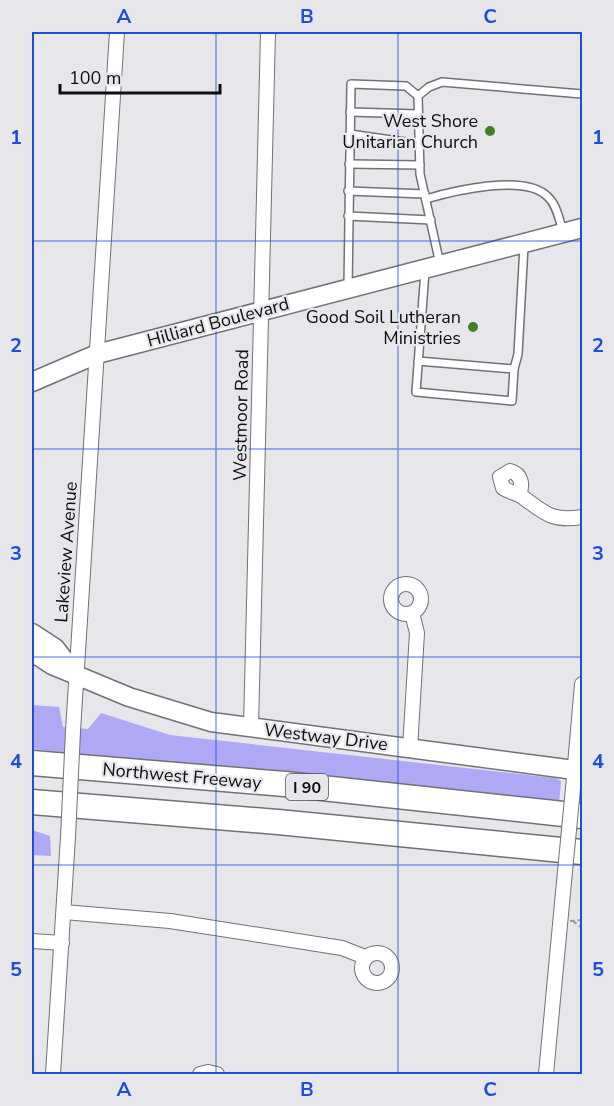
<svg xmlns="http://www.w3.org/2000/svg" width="614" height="1106" viewBox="0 0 614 1106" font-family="'Nunito Sans',sans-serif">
  <rect width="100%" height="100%" fill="#e6e6eb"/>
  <g fill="#afa8f5">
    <path d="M32 705 59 707 63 727 88 729 101 713 170 735 555 778 561 781 559 805 32 749Z"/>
    <path d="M32 830 50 836 51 856 32 855Z"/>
  </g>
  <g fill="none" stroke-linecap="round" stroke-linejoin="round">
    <g stroke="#717176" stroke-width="10">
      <g id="service">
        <path d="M350 112 418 114"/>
        <path d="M350 134 419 144"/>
        <path d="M349 164 420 165"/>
        <path d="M348 191 425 194"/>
        <path d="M426 199C453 191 526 173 548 197 557 205 559 220 563 231"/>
        <path d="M348 216 431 220"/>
        <path d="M440 264 420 174 418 96 429 87 442 82 582 94"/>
        <path d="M348 288 351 84 406 86 418 96"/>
        <path d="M418 361 514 369 512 401 416 392 425 271"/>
        <path d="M514 369 518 354 524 246"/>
      </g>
    </g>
    <g stroke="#717176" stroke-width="16">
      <g id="minor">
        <path d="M519 495C523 485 522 474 510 471L500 477 503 488C509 492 516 493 521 496 545 513 551 522 582 517"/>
        <circle cx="406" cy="599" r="15"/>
        <path d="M251 727 268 32"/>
        <path d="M73 731 117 32"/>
        <path d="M410 748 417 633 412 613"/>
        <path d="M573 788 582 684"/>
        <path d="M64 912 170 921 342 948 365 957"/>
        <path d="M32 941 62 943"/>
        <circle cx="377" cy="968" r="15"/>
        <path d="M53 1074 68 837"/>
        <path d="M200 1074 208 1072 217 1074"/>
        <path d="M546 1074 564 882"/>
      </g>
    </g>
    <g stroke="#717176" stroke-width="21">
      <g id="secondary">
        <path d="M32 382 97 354 582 228"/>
        <path d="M32 633 55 648 75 674"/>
        <path d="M32 652 52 665 129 697 211 722 582 771"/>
      </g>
    </g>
    <g stroke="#717176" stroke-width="27">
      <g id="motorway">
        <path d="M32 763 285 784 582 816"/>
        <path d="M32 802 278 822 582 852"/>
      </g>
    </g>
    <g stroke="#959599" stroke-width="2" stroke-dasharray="4.5 3" stroke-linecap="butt">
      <path d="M570 921 582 920"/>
      <path d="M573 921 582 928"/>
    </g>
    <use href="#service" stroke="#fff" stroke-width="7"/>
    <use href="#minor" stroke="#fff" stroke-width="14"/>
    <use href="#secondary" stroke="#fff" stroke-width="18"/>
    <use href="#motorway" stroke="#fff" stroke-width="24"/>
    <g stroke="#717176" stroke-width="16" stroke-linecap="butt">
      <g id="minor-bridge">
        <path d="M68 837 73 731"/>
        <path d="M564 882 573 788"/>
      </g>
    </g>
    <use href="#minor-bridge" stroke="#fff" stroke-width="14"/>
  </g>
  <path fill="none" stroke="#1d4ed8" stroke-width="1.5" stroke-opacity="0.55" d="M216 32V1074M398 32V1074M32 241H582M32 449H582M32 657H582M32 865H582"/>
  <g fill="#408122" stroke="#e6e6eb" stroke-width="2">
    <circle cx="490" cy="131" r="6"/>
    <circle cx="473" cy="327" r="6"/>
  </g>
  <g text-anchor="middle" stroke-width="4.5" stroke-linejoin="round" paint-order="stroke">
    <rect fill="#e6e6eb" stroke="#505052" stroke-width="1.5" x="286" y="774" width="42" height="26" rx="4.5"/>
    <g font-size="16" font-weight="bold" fill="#0f0f11">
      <text x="307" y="793">I 90</text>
    </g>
    <g font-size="18" fill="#0f0f11" stroke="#e6e6eb" text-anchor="end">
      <text x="478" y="127">West Shore<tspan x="478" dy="21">Unitarian Church</tspan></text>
      <text x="461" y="323">Good Soil Lutheran<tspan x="461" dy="21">Ministries</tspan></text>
    </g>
    <g font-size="18" fill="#0f0f11" stroke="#e6e6eb">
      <text transform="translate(218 322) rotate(-15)" y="6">Hilliard Boulevard</text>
      <text transform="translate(241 415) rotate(-89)" y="6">Westmoor Road</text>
      <text transform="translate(66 552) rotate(-86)" y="6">Lakeview Avenue</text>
      <text transform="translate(326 737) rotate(7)" y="6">Westway Drive</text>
      <text transform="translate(182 776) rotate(5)" y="6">Northwest Freeway</text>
    </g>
  </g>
  <rect width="614" height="1106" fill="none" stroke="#e6e6eb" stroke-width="66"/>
  <path d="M60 84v9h160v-9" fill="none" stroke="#0f0f11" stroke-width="3"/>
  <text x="69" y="84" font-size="18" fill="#0f0f11" stroke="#e6e6eb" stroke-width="4.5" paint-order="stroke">100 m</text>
  <rect x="33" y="33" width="548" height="1040" fill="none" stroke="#1d4ed8" stroke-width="2"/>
  <g font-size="20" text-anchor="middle" font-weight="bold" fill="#1d4ed8">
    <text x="124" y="23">A</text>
    <text x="307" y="23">B</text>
    <text x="490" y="23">C</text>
    <text x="16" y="144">1</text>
    <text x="598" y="144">1</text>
    <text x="16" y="352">2</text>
    <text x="598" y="352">2</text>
    <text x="16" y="560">3</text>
    <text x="598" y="560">3</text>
    <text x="16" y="768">4</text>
    <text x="598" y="768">4</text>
    <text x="16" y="976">5</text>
    <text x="598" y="976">5</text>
    <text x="124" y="1096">A</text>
    <text x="307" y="1096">B</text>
    <text x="490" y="1096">C</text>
  </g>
</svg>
